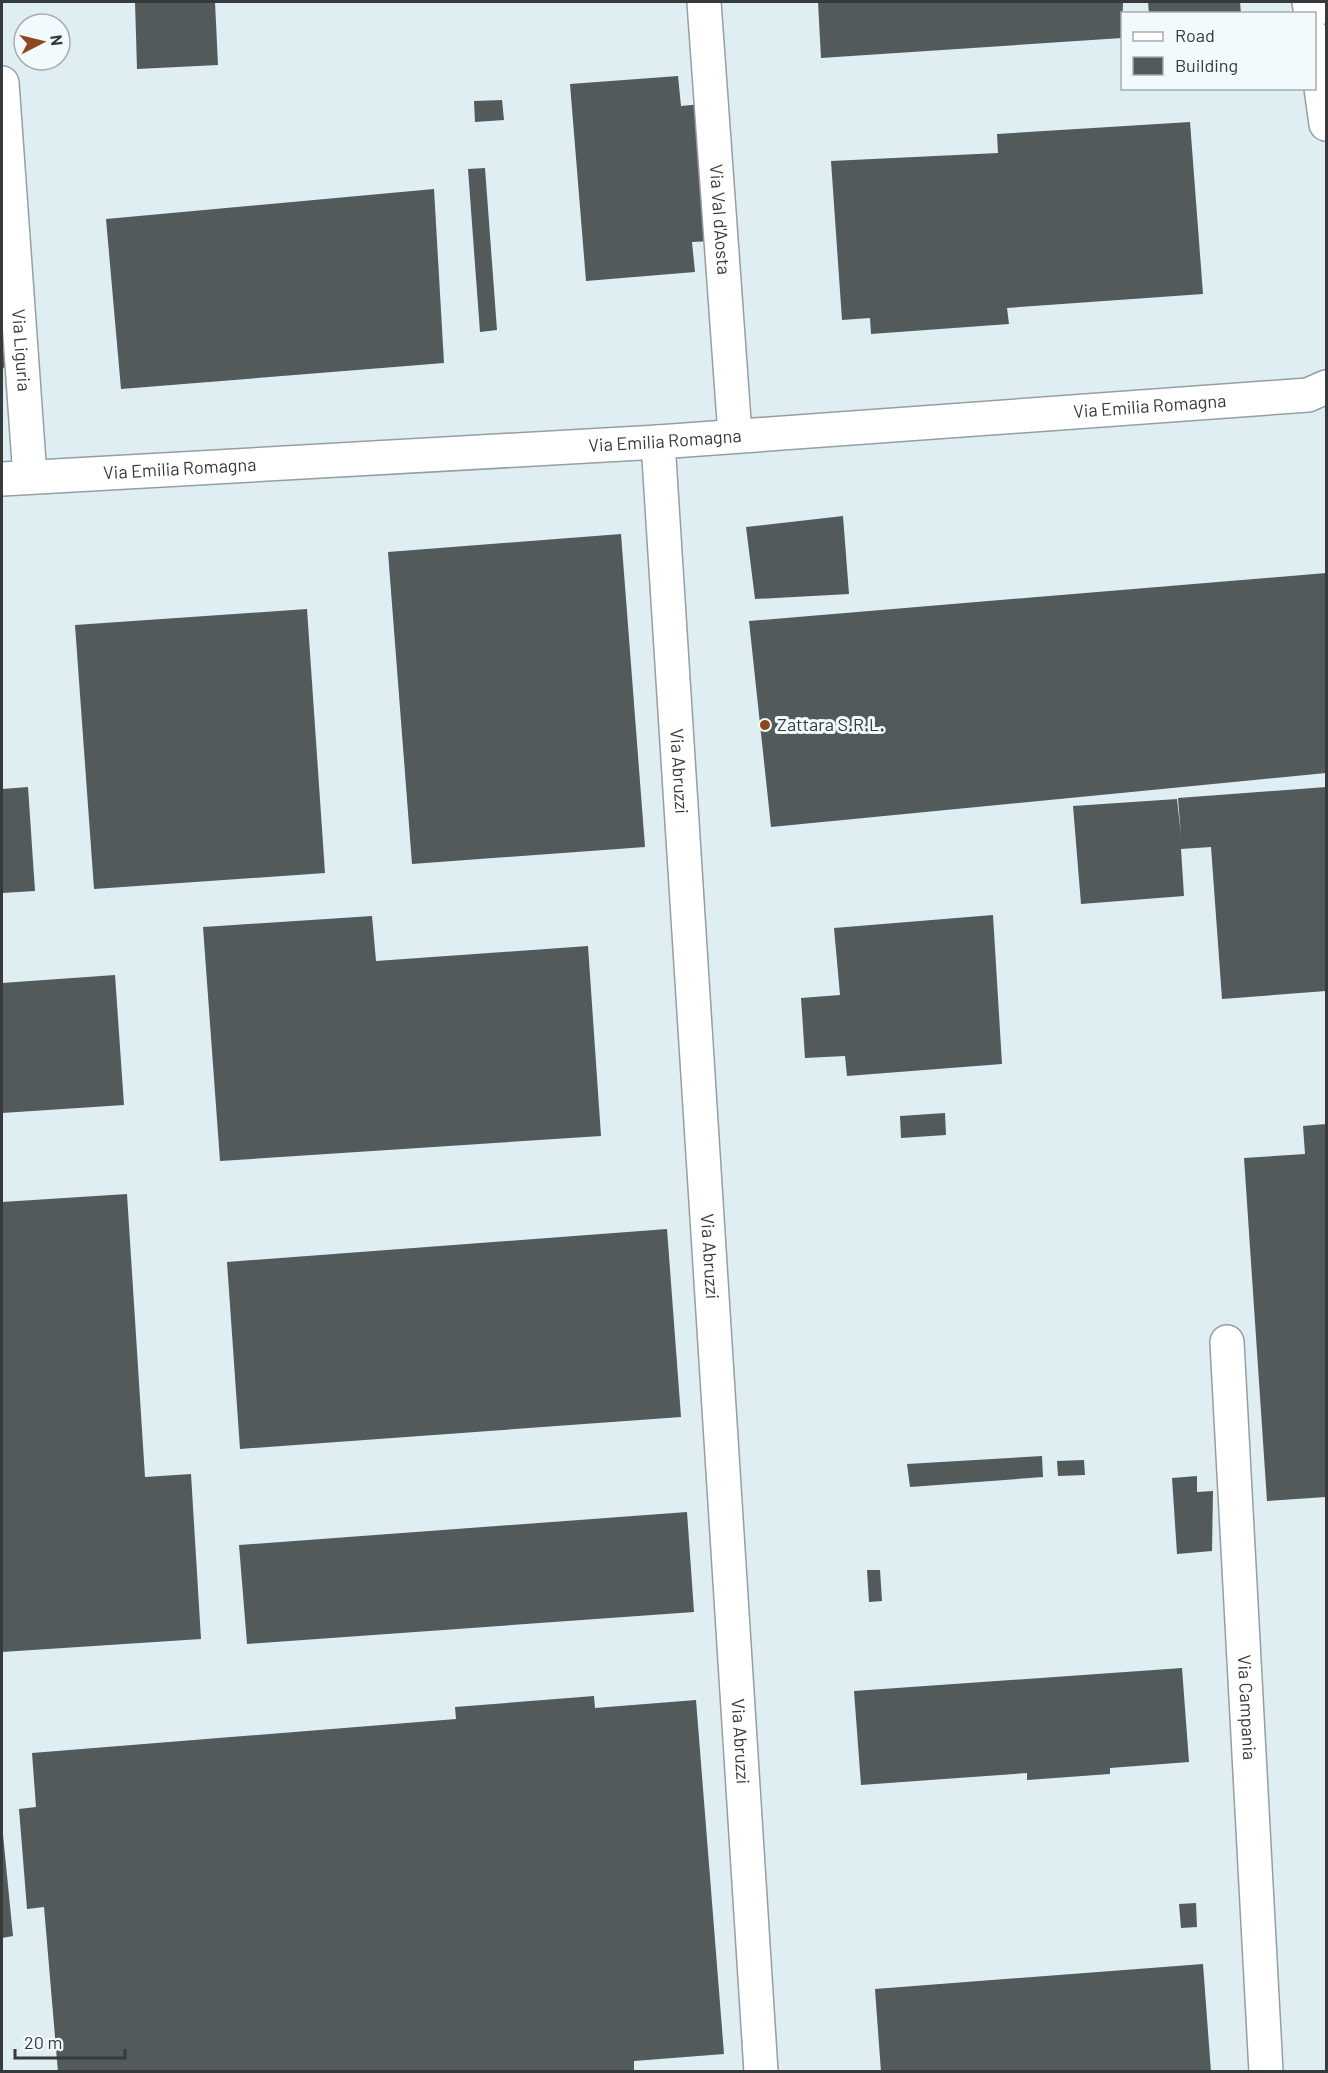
<svg xmlns="http://www.w3.org/2000/svg" width="1328" height="2073" viewBox="0 0 1328 2073" font-family="Barlow,sans-serif">
  <rect width="100%" height="100%" fill="#f2fafd"/>
  <path fill="#deeef3" fill-rule="evenodd" d="M2 2H1326V2071H2ZM1122 14H1314V88H1122ZM24 24H60V60H24Z"/>
  <g fill="#535a5c">
    <path d="M135 2H215L218 65 137 69Z"/>
    <path d="M818 2H1123L1122 38 821 58Z"/>
    <path d="M1148 2H1240L1241 14H1149Z"/>
    <path d="M678 76 681 106 702 104 712 241 692 242 695 272 586 281 570 84Z"/>
    <path d="M502 100 504 120 475 122 474 101Z"/>
    <path d="M1190 122 1203 294 1007 308 1009 324 871 334 870 318 842 320 831 161 998 153 997 134Z"/>
    <path d="M485 168 497 330 480 332 468 169Z"/>
    <path d="M434 189 444 363 121 389 106 219Z"/>
    <path d="M2 328H8L13 366 2 368Z"/>
    <path d="M843 516 849 594 755 599 746 527Z"/>
    <path d="M621 534 645 847 412 864 388 552Z"/>
    <path d="M1326 573V773L771 827 749 621Z"/>
    <path d="M307 609 325 873 94 889 75 625Z"/>
    <path d="M28 787 35 891 2 893V789Z"/>
    <path d="M1326 787V991L1222 999 1211 847 1181 849 1184 896 1081 904 1073 806 1177 799 1181 836 1178 798Z"/>
    <path d="M993 915 1002 1064 847 1076 845 1056 805 1058 801 998 840 995 834 928Z"/>
    <path d="M372 916 376 961 588 946 601 1136 220 1161 203 927Z"/>
    <path d="M115 975 124 1105 2 1113V983Z"/>
    <path d="M945 1113 946 1135 901 1138 900 1116Z"/>
    <path d="M1326 1124V1497L1267 1501 1244 1158 1305 1154 1303 1126Z"/>
    <path d="M127 1194 145 1477 191 1474 201 1639 2 1652V1202Z"/>
    <path d="M667 1229 681 1417 240 1449 227 1262Z"/>
    <path d="M1042 1456 1043 1477 910 1487 907 1464Z"/>
    <path d="M1084 1460 1085 1475 1058 1476 1057 1461Z"/>
    <path d="M1197 1476V1492L1213 1491 1212 1551 1177 1554 1172 1478Z"/>
    <path d="M687 1512 694 1612 247 1644 239 1545Z"/>
    <path d="M867 1570H880L882 1601 869 1602Z"/>
    <path d="M1182 1668 1189 1762 1110 1768V1774L1027 1780V1773L861 1785 854 1691Z"/>
    <path d="M594 1696 595 1708 696 1700 724 2054 634 2061V2072H58L44 1907 27 1909 19 1809 36 1807 32 1753 456 1719 455 1707Z"/>
    <path d="M2 1835H3L13 1936 2 1938Z"/>
    <path d="M1196 1903 1197 1927 1181 1928 1179 1904Z"/>
    <path d="M1203 1964 1211 2072H881L875 1989Z"/>
  </g>
  <g fill="none" stroke-linecap="round" stroke-linejoin="round">
    <g stroke="#979ea1" stroke-width="36">
      <g id="minor">
        <path id="s1" d="M704 2 735 435"/>
        <path d="M1309 2 1311 14"/>
        <path d="M1314 38 1326 124"/>
        <path id="s2" d="M2 83 30 477"/>
        <path id="s3" d="M658 442 761 2072"/>
        <path id="s4" d="M2 479 658 442 1308 395 1326 387"/>
        <path id="s5" d="M1227 1342 1266 2072"/>
      </g>
    </g>
    <use href="#minor" stroke="#fff" stroke-width="33"/>
  </g>
  <circle fill="#8e481f" stroke="#f2fafd" stroke-width="2" cx="765" cy="725" r="6"/>
  <g text-anchor="middle" stroke-width="6" stroke-linejoin="round" paint-order="stroke">
    <g font-size="18" fill="#373a3b" stroke="#f2fafd">
      <text dy="6" stroke="none"><textPath href="#s1" startOffset="218">Via Val d'Aosta</textPath></text>
      <text dy="6" stroke="none"><textPath href="#s2" startOffset="268">Via Liguria</textPath></text>
      <text dy="6" stroke="none"><textPath href="#s4" startOffset="1150">Via Emilia Romagna</textPath></text>
      <text dy="6" stroke="none"><textPath href="#s4" startOffset="664">Via Emilia Romagna</textPath></text>
      <text dy="6" stroke="none"><textPath href="#s4" startOffset="178">Via Emilia Romagna</textPath></text>
      <text dy="6" stroke="none"><textPath href="#s3" startOffset="330">Via Abruzzi</textPath></text>
      <text dy="6" stroke="none"><textPath href="#s3" startOffset="816">Via Abruzzi</textPath></text>
      <text dy="6" stroke="none"><textPath href="#s5" startOffset="366">Via Campania</textPath></text>
      <text dy="6" stroke="none"><textPath href="#s3" startOffset="1302">Via Abruzzi</textPath></text>
    </g>
    <g font-size="18" fill="#373a3b" stroke="#f2fafd" text-anchor="start">
      <text x="777" y="731">Zattara S.R.L.</text>
    </g>
  </g>
  <rect width="1328" height="2073" fill="none" stroke="#373a3b" stroke-width="6"/>
  <rect x="1121" y="12" width="195" height="78" fill="#f2fafd" stroke="#a7adaf" stroke-width="1.5"/>
  <rect x="1133" y="32" width="30" height="9" fill="#ffffff" stroke="#a7adaf" stroke-width="1.5"/>
  <text x="1175" y="42" font-size="18" fill="#373a3b">Road</text>
  <rect x="1133" y="57" width="30" height="18" fill="#535a5c" stroke="#a7adaf" stroke-width="1.5"/>
  <text x="1175" y="72" font-size="18" fill="#373a3b">Building</text>
  <g transform="translate(42 42) rotate(83)"><circle r="28" fill="#f2fafd" stroke="#a7adaf" stroke-width="1.5"/>
  <path d="M0-4.5L10 22L0 15L-10 22Z" fill="#8e481f"/>
  <text y="-9" font-size="16" font-weight="bold" text-anchor="middle" fill="#373a3b">N</text>
  </g>
  <path d="M15 2049v9h110v-9" fill="none" stroke="#373a3b" stroke-width="3"/>
  <text x="24" y="2049" font-size="18" fill="#373a3b" stroke="#f2fafd" stroke-width="4.5" paint-order="stroke">20 m</text>
</svg>
